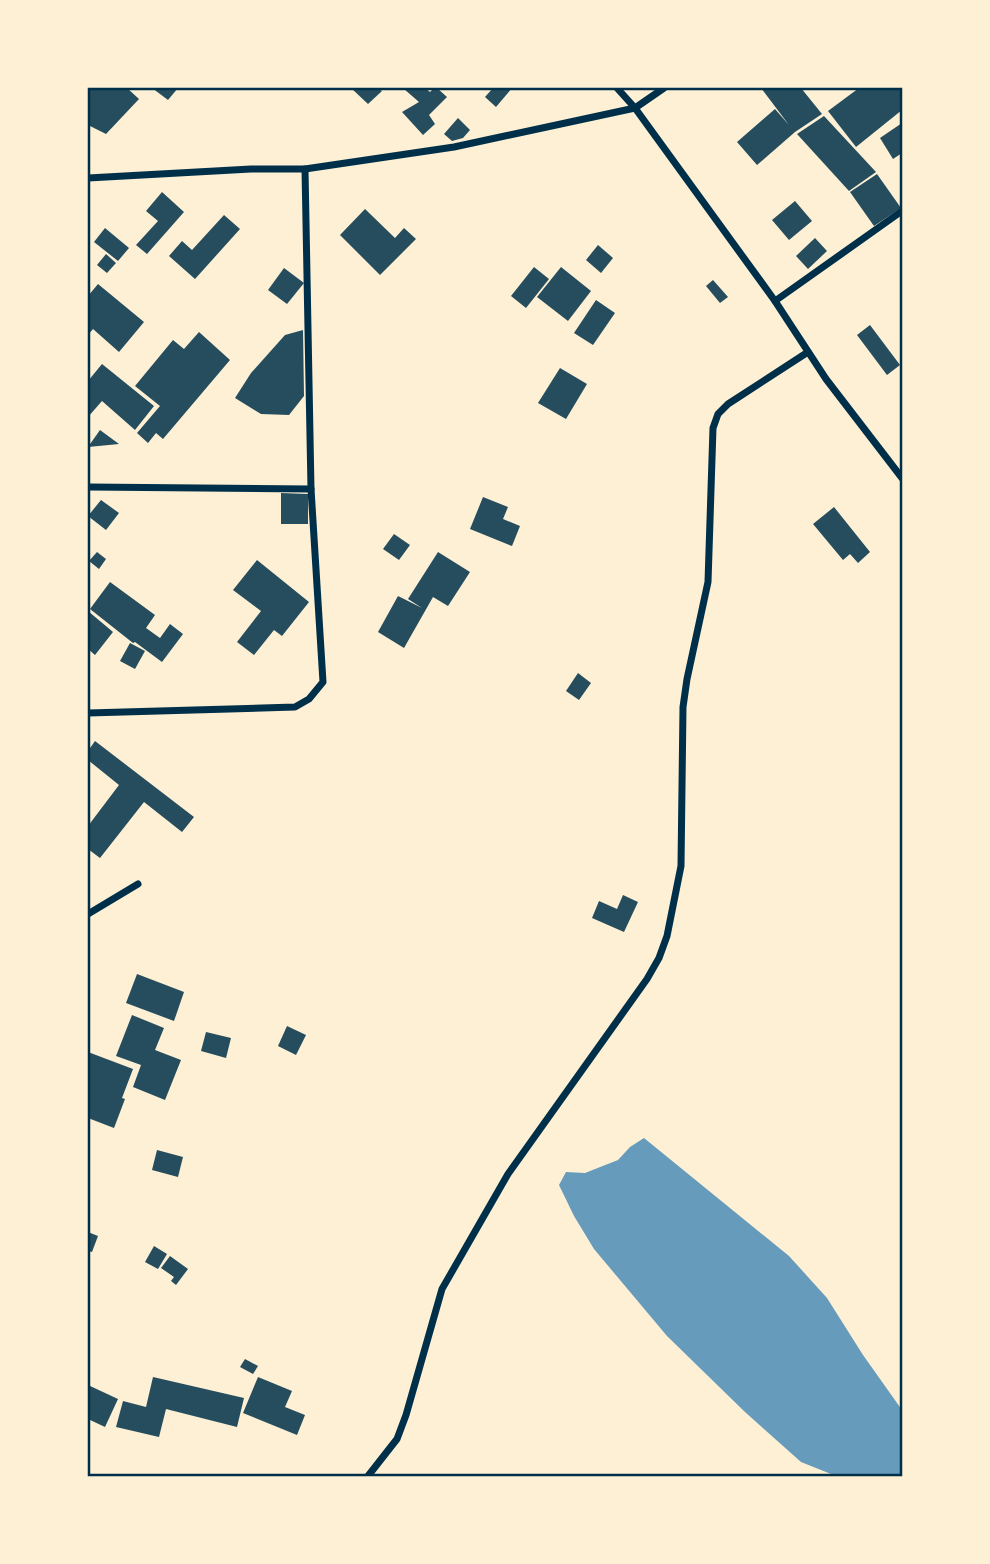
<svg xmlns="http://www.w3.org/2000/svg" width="990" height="1564" viewBox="0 0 990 1564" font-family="Jost,sans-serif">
  <rect width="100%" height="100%" fill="#fdf0d5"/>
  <path fill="#669bbc" d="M644 1138 789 1256 827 1298 863 1355 902 1410V1476H836L801 1462 745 1412 667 1336 594 1249 574 1216 559 1185 566 1172 585 1173 618 1160 630 1147Z"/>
  <g fill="#264d5e">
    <path d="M88 88H127L139 99 106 134 88 125Z"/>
    <path d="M152 88H178L168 100Z"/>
    <path d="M351 88H378L382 91 368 104Z"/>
    <path d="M405 88H425L430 92 434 88H437L447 97 429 115 435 124 423 135 402 112 419 102 404 89Z"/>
    <path d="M493 88H512L496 107 485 97Z"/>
    <path d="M761 88H801L822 114 795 132 757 165 737 142 775 109 789 125Z"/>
    <path d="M859 88H902V110L856 147 828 111Z"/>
    <path d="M824 116 876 172 849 191 797 134Z"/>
    <path d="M458 118 470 130 463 138 452 141 444 134Z"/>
    <path d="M902 123V153L893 159 880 138Z"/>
    <path d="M877 174 901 208 874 226 850 192Z"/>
    <path d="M162 192 184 212 147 254 136 245 158 221 146 211Z"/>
    <path d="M795 201 812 221 789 240 772 220Z"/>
    <path d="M365 209 395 238 404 228 416 239 380 275 340 235Z"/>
    <path d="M224 215 240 229 195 279 169 256 182 241 192 250Z"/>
    <path d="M105 228 129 248 118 261 94 242Z"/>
    <path d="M815 238 827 251 808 269 796 256Z"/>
    <path d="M598 245 613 258 601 273 586 260Z"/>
    <path d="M106 254 116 263 107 273 97 265Z"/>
    <path d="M534 267 549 279 526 308 511 296Z"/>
    <path d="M561 267 591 291 568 321 537 297Z"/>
    <path d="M284 268 304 283 287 304 268 290Z"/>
    <path d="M713 280 728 297 720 303 706 286Z"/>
    <path d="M98 284 144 322 119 352 93 329 88 335V296Z"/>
    <path d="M596 300 615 313 593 345 574 333Z"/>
    <path d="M870 325 900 365 887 375 857 335Z"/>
    <path d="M303 330 304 396 289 415 261 414 235 398 251 373 285 335Z"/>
    <path d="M199 332 230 360 163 439 156 433 148 443 137 433 160 406 135 386 173 340 184 349Z"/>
    <path d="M102 364 154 406 135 430 102 401 88 417V381Z"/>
    <path d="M560 368 587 384 566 419 538 403Z"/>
    <path d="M100 430 119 444 88 447Z"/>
    <path d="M281 493 308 494V524H281Z"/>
    <path d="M483 497 508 507 503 519 520 526 512 546 470 529Z"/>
    <path d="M101 500 119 513 106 530 88 516Z"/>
    <path d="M834 507 870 552 858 563 850 554 843 560 813 524Z"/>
    <path d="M394 534 410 545 399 560 383 549Z"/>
    <path d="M97 552 106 559 99 569 89 561Z"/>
    <path d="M438 552 470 572 448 606 433 597 404 648 378 632 398 596 422 608 408 599Z"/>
    <path d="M257 560 309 602 282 636 274 630 254 655 237 642 261 611 233 590Z"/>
    <path d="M110 582 155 615 146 628 160 638 170 624 183 634 162 662 135 642 133 643 90 609Z"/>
    <path d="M88 611 113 632 95 655 88 649Z"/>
    <path d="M130 643 145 651 135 669 120 661Z"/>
    <path d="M578 673 591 683 579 700 566 691Z"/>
    <path d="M95 741 194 817 182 832 144 802 100 858 88 849V826L119 785 88 760V751Z"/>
    <path d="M623 895 638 902 624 932 592 918 599 901 617 909Z"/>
    <path d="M137 974 184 992 174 1021 126 1003Z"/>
    <path d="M132 1015 164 1028 155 1050 181 1060 165 1100 133 1087 141 1065 116 1056Z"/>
    <path d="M287 1026 306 1035 296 1055 278 1046Z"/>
    <path d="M206 1032 231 1038 226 1058 201 1051Z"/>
    <path d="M88 1052 133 1069 122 1098 125 1099 114 1128 88 1118Z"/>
    <path d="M157 1150 183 1157 178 1177 152 1170Z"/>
    <path d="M88 1232 98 1236 92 1252 88 1251Z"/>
    <path d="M154 1246 167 1254 158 1269 145 1262Z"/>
    <path d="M170 1256 188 1269 176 1285 171 1281 174 1277 161 1268Z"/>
    <path d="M245 1359 258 1366 253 1374 240 1367Z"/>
    <path d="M153 1377 244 1398 237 1427 166 1409 159 1437 116 1427 123 1401 146 1407Z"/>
    <path d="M258 1377 292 1391 285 1407 305 1415 297 1435 243 1413Z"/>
    <path d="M88 1385 118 1399 105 1427 88 1419Z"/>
  </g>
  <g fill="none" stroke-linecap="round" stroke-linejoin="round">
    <g stroke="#003049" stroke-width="7">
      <path d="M617 88 635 108 775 301 826 379 902 478"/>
      <path d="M88 178 251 169H305L454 147 635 108 664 88"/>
      <path d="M775 301 902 211"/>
      <path d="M88 487 311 489"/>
      <path d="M88 713 295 707 309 699 323 682 311 489 305 169"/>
      <path d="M88 914 138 884"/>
      <path d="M368 1476 397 1439 406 1415 442 1289 508 1174 647 979 659 958 667 936 681 866 683 707 687 679 708 582 713 428 718 414 728 404 808 352"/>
    </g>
  </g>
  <rect width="990" height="1564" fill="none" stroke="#fdf0d5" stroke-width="178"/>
  <rect x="89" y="89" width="812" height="1386" fill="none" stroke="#003049" stroke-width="2.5"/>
</svg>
